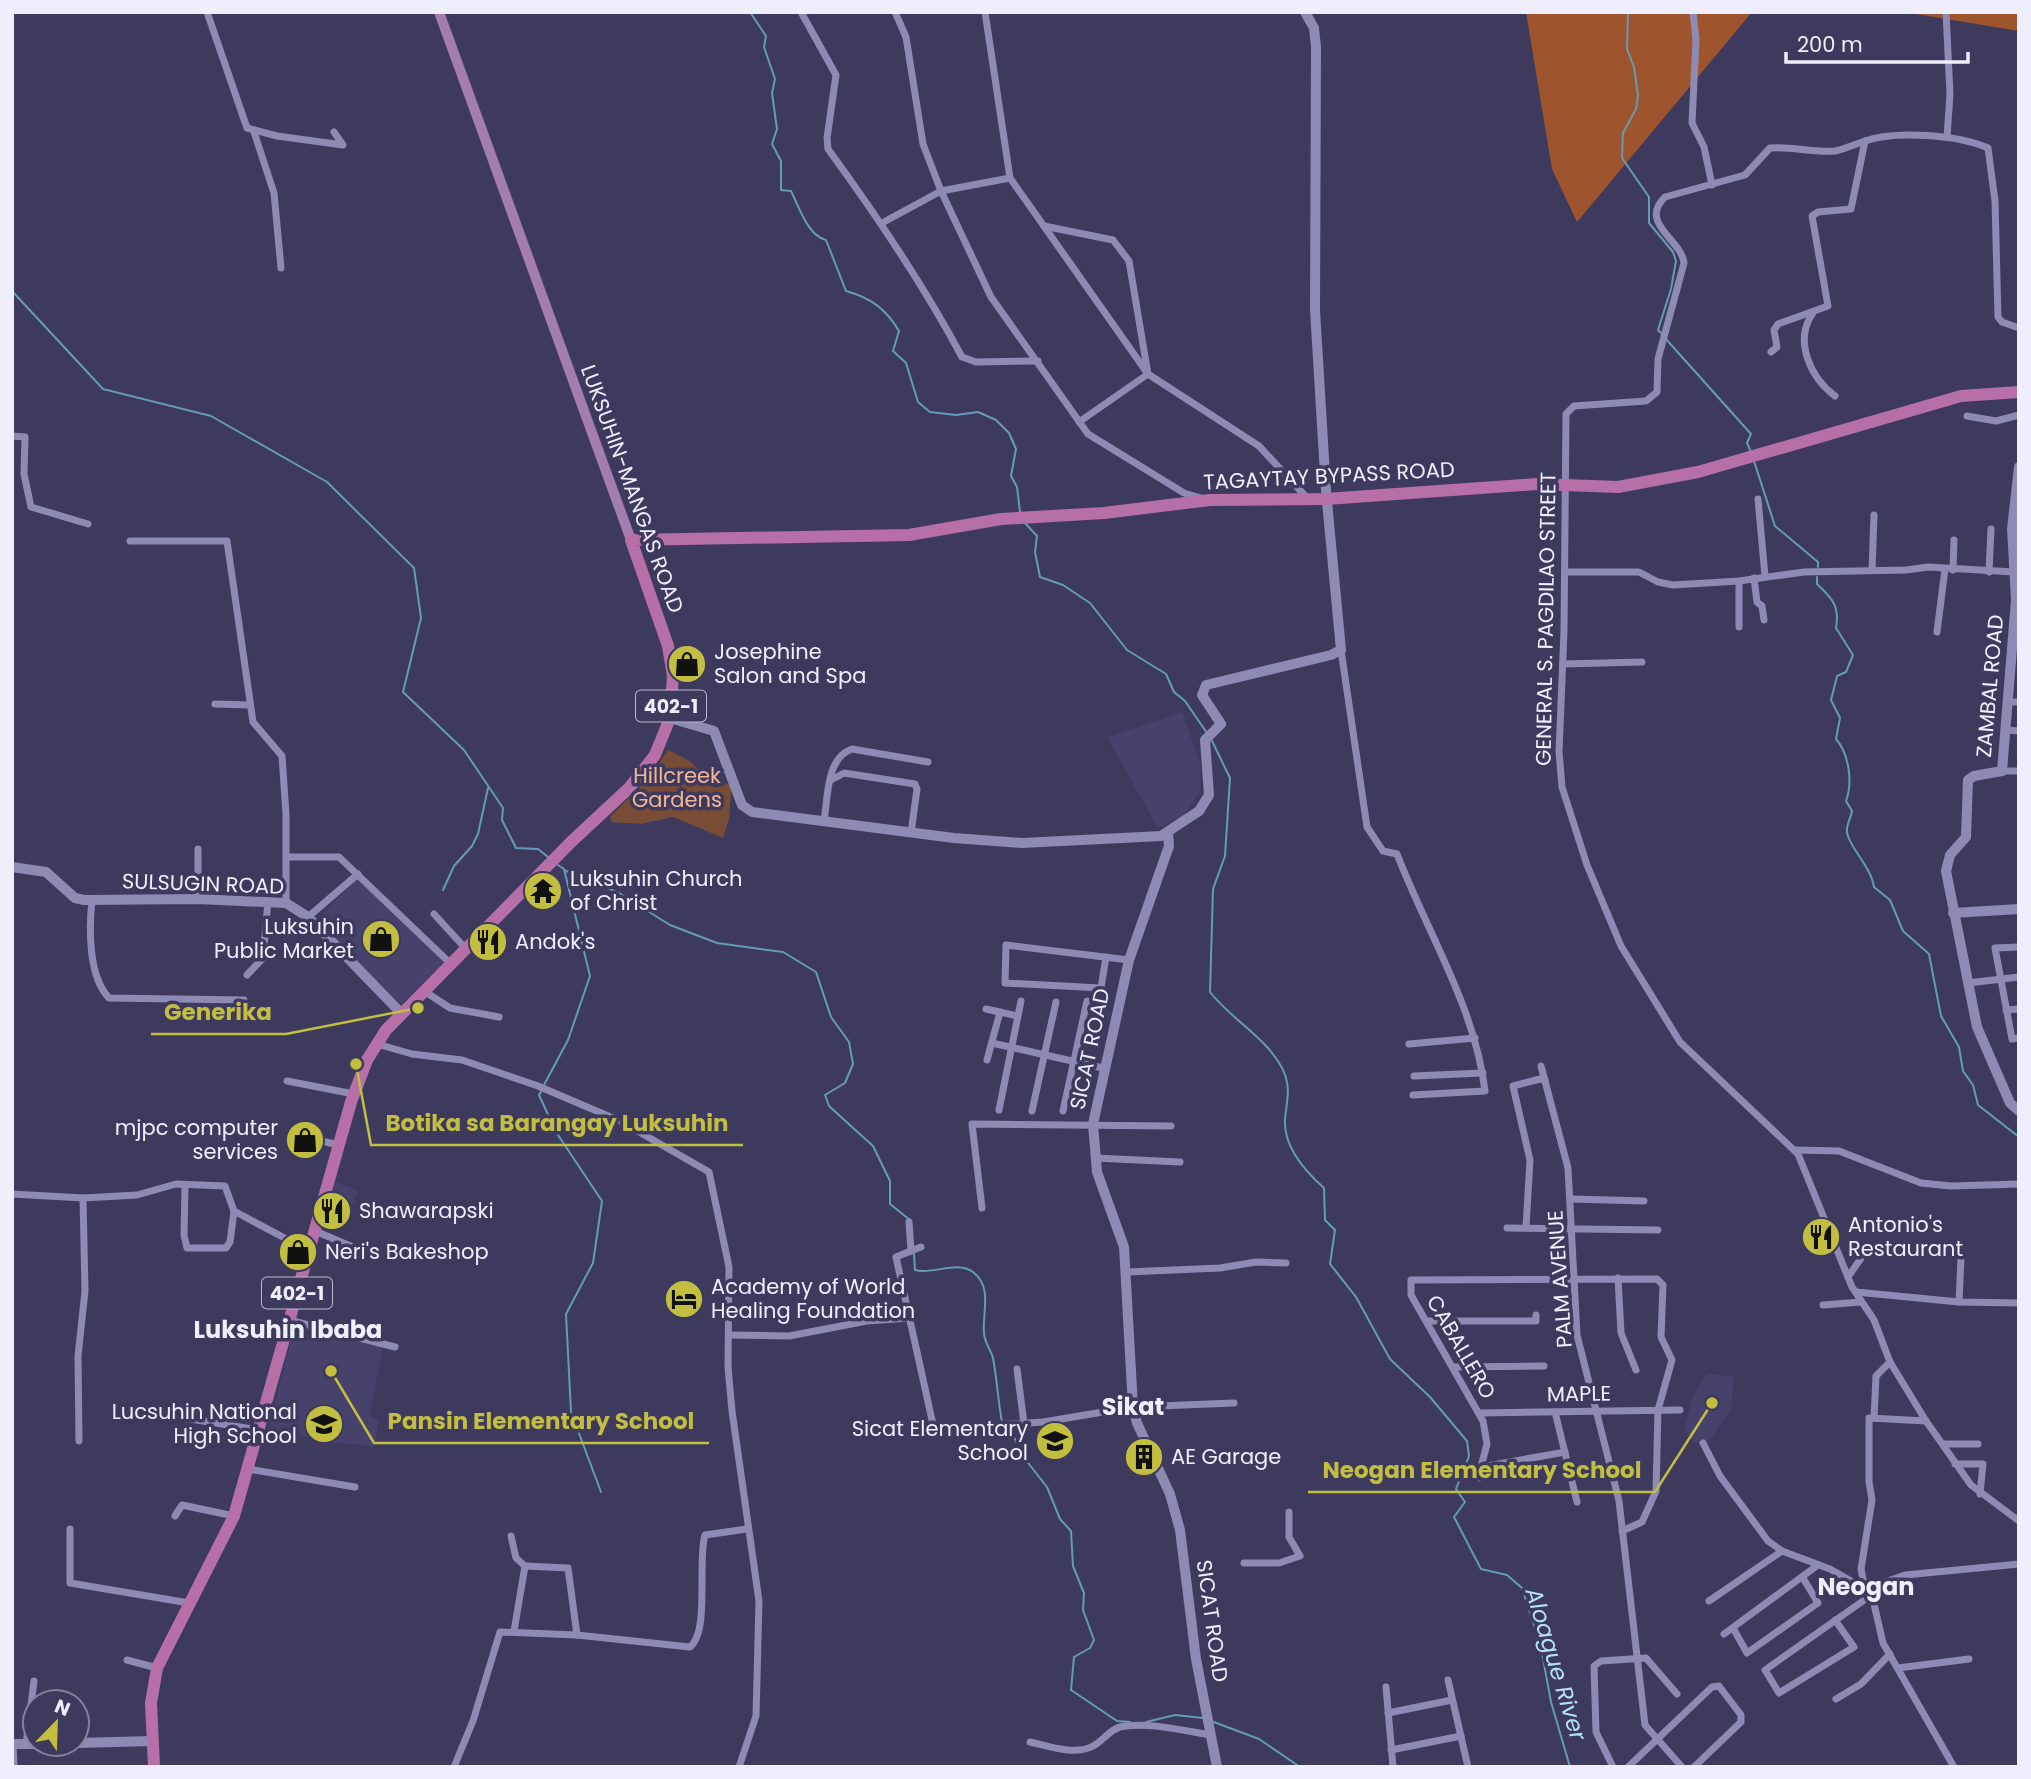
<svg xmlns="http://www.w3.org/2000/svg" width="2031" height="1779" viewBox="0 0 2031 1779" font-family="Poppins,sans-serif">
  <rect width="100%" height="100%" fill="#3e3a5e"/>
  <g fill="#47426c">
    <path d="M1182 712 1201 767 1200 792 1184 815 1158 828 1107 737Z"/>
    <path d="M359 877 446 959 401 1004 317 920Z"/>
    <path d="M336 1182 358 1191 353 1203 331 1195Z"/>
    <path d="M302 1325 383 1348 369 1417 379 1420 374 1447 313 1439 269 1428 291 1340 298 1341Z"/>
    <path d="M1707 1374 1734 1377 1731 1410 1706 1445 1693 1442 1684 1430 1693 1396Z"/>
    <path d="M1066 1426 1069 1453 1044 1455 1041 1429Z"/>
  </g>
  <path fill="#784c35" d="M668 750 690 761 715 788 732 782 729 819 723 838 673 817 641 824 612 822 610 817 650 777Z"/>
  <g fill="#9e552d">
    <path d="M1526 12H1752L1577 222 1552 169Z"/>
    <path d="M1904 12H2019V31Z"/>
  </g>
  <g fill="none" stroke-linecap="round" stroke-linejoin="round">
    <g stroke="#649bb5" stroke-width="2">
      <path d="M750 12 766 36 764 47 775 79 772 93 777 129 772 144 781 161V190L791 191C799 207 808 236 826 240L846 291C871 298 886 309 899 331L893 351 906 363 918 402 930 412 956 415 978 412 996 420 1009 433 1016 449 1011 476 1017 487 1020 512"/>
      <path d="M1628 12 1627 49 1634 67 1638 96 1636 109 1623 133 1622 158 1649 197V223L1673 252 1676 261 1671 289 1658 330 1662 334"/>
      <path d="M12 291 103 389 211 416 327 482 414 568 421 618 403 692 464 750 503 808 502 820 516 848 538 849 548 857"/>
      <path d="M1665 338 1751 434 1747 443 1751 452"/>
      <path d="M1754 461 1775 526 1818 562V567"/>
      <path d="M1025 523 1037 536 1035 552 1040 577 1063 585 1090 603 1127 650 1166 674 1174 692 1185 701 1207 733"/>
      <path d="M1817 577V584C1832 598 1840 606 1836 628L1853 655 1846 672 1837 676 1831 700 1840 718 1836 739C1849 754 1853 782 1846 801L1852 811C1851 818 1846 825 1847 832 1848 846 1871 866 1874 887L1890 900 1903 931 1929 954 1941 1016 1959 1047 1963 1071 1973 1085 1978 1105 2019 1137"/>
      <path d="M1212 741 1230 778 1225 856 1213 889 1210 992C1231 1019 1264 1036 1281 1066 1292 1086 1287 1099 1285 1119 1283 1147 1305 1171 1324 1188L1325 1220 1335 1230 1330 1264 1356 1297 1390 1359 1430 1397 1467 1441 1469 1456 1456 1489 1465 1502 1454 1517 1481 1569 1507 1575 1522 1588 1541 1647 1551 1702 1570 1767"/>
      <path d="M564 870 619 893 670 925 717 943 783 952 816 972 831 1017 849 1042 853 1064 845 1083 825 1095 829 1106 873 1146 890 1181V1204L910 1220"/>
      <path d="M443 890 454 866 472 846 478 834 488 788"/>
      <path d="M544 1085 568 1040 590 976 564 869 558 865"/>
      <path d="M542 1090 539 1095 556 1132 602 1201 593 1263 566 1314 571 1412 601 1492"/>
      <path d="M914 1254 915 1270C934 1275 956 1260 973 1272 993 1287 982 1313 984 1333 984 1342 991 1350 993 1358 997 1379 998 1401 1002 1422"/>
      <path d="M1005 1427 1012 1432 1021 1454 1047 1487 1060 1519 1071 1531 1073 1566 1084 1593 1083 1610 1094 1640 1090 1648 1074 1657 1071 1690 1117 1721 1130 1722"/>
      <path d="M1211 1721 1259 1739 1300 1767"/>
      <path d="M1146 1722 1175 1715 1203 1718"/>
    </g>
    <g stroke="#8d8ab3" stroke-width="7">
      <path d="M207 12 247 128 277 136 343 145 334 132"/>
      <path d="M801 12 836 75 827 138 828 149C877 216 923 284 962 357L976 362 1038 361"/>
      <path d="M895 12 906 37 923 144 941 191 991 297 1088 434 1184 493 1201 498"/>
      <path d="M985 12 1010 178 1148 374 1259 446 1309 500"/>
      <path d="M1693 12 1696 40 1692 123 1704 147 1712 185"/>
      <path d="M1946 12 1950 94 1947 137"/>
      <path d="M254 132 274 193 281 268"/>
      <path d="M882 223 941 191 1010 178"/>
      <path d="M1044 226 1113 240 1129 261 1148 374 1079 422"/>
      <path d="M1813 313C1793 341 1811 378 1835 396"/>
      <path d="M2019 328 2002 322 1998 317 1995 201 1988 148C1959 135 1896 130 1865 141 1855 144 1846 149 1835 151 1813 153 1791 146 1770 148L1745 175 1665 197C1638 223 1682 240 1684 263L1658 359 1657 392 1646 401 1574 406 1566 414 1564 631 1559 752 1562 787 1587 865 1621 946 1680 1042 1798 1154 1852 1287 1874 1320 1890 1362 1926 1421 1971 1485 2019 1521"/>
      <path d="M1771 352 1777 347 1774 330 1778 324 1828 306 1812 216 1818 212 1851 209 1865 141"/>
      <path d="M1967 416 1996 421 2019 415"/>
      <path d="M12 436 25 437 24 474 31 507 88 524"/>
      <path d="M1758 499 1765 576"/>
      <path d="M130 541H227L253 722 282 756 286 814V903"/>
      <path d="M1872 570 1874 515"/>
      <path d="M1953 570 1954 540"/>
      <path d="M1565 572H1639L1658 582 1673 585 1739 581 1804 572 1906 570 1928 567 2014 572"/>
      <path d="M1989 572 1991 529"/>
      <path d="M1754 578 1757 602 1762 606 1764 620"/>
      <path d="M1739 627V581"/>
      <path d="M1937 632 1945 569"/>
      <path d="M1341 650 1367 827 1383 851 1397 854C1427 932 1475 1007 1485 1091L1413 1095"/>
      <path d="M1563 664 1642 662"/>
      <path d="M2007 702H2019"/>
      <path d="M215 704 250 705"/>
      <path d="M2006 730 2019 731"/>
      <path d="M2002 771H2019"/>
      <path d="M831 780 844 773 915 784 917 789 911 833"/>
      <path d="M824 821C828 797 826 758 852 749L928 762"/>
      <path d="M198 849V899"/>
      <path d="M287 857H339L451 964"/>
      <path d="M92 900C89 928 88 976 109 998L244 1000"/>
      <path d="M434 914 466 949"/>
      <path d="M308 917 358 874"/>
      <path d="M2019 947 1995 948 2012 1039 2019 1038"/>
      <path d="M1106 957 1101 988 1005 983 1006 945 1129 960"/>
      <path d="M247 975 263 958 268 901"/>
      <path d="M1968 983 2019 977"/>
      <path d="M424 991 450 1008 499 1017"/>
      <path d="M986 1009 1018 1016"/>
      <path d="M2006 1010 2019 1009"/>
      <path d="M992 1043 1103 1068"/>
      <path d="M377 1044 412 1054 462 1060 538 1086 620 1121 709 1172 729 1267 728 1367 732 1411 759 1601 756 1716 739 1767"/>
      <path d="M1409 1044 1475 1038"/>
      <path d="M987 1060 1000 1012"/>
      <path d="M1541 1066 1568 1168 1577 1335 1619 1501 1645 1725 1682 1767"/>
      <path d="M1414 1076 1483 1073"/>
      <path d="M287 1081 354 1094"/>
      <path d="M999 1110 1021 1001"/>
      <path d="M1032 1111 1056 1002"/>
      <path d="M1063 1111 1087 1001"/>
      <path d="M295 1135 339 1145"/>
      <path d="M1795 1150 1839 1151 1921 1183 1951 1186 2019 1184"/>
      <path d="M1095 1158 1180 1162"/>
      <path d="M185 1185 184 1235 187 1248H226L230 1242 234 1211"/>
      <path d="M12 1194 83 1198 137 1195 176 1184 225 1186 234 1211 309 1251"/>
      <path d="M1572 1199 1644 1201"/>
      <path d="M982 1208 972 1124 1171 1126"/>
      <path d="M909 1222 911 1251"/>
      <path d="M1526 1227 1530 1160 1513 1086 1540 1079 1545 1080"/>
      <path d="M1507 1228 1658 1230"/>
      <path d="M315 1231 360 1250 374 1252"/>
      <path d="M921 1247 896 1257 934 1429 1043 1422 1133 1407 1234 1403"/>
      <path d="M1127 1272 1220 1268 1256 1262 1286 1263"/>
      <path d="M1848 1277 1866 1251"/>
      <path d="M1618 1278 1621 1333 1636 1370"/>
      <path d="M1856 1292 1959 1302 2019 1303"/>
      <path d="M1959 1302 1961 1258"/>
      <path d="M1823 1305 1861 1302"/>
      <path d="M289 1320 395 1347"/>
      <path d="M1427 1321H1536V1315"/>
      <path d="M730 1335 789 1336 867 1321 910 1318"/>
      <path d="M1453 1367 1544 1366"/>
      <path d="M1017 1369 1024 1424"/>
      <path d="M1555 1412 1577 1502"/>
      <path d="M1479 1413 1680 1410"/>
      <path d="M159 1414 259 1430"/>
      <path d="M1874 1418 1876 1376 1890 1362"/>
      <path d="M1926 1421 1869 1418V1482L1872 1500 1861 1569 1865 1589 1905 1575 2019 1564"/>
      <path d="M79 1441 78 1356 85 1291 83 1198"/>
      <path d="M1703 1443 1720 1476 1768 1541 1782 1551 1830 1569 1865 1589 1874 1604 1883 1643 1954 1767"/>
      <path d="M1943 1444H1978"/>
      <path d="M1955 1464H1983L1980 1494"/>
      <path d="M1482 1467 1565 1452"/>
      <path d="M248 1469 355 1487"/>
      <path d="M1478 1478 1487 1444 1483 1421 1411 1295V1280L1657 1279 1663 1285 1661 1337 1672 1360 1658 1410 1656 1491 1642 1522 1622 1531"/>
      <path d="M175 1516 182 1505 234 1516"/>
      <path d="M70 1529V1583L189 1603"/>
      <path d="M511 1536 516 1558 525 1566"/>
      <path d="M1244 1563H1279L1300 1556 1289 1537V1512"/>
      <path d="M1709 1601 1782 1551"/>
      <path d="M1835 1620 1854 1647 1779 1693 1765 1670 1870 1596"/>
      <path d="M1733 1628 1747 1653 1818 1603 1803 1578"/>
      <path d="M514 1631 525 1566 568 1568 577 1635"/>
      <path d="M1724 1634 1818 1565"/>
      <path d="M127 1660 157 1668"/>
      <path d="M1898 1668 1969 1659"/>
      <path d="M1448 1680 1468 1767"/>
      <path d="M1386 1687 1393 1767"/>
      <path d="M1836 1699 1861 1684 1890 1654"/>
      <path d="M58 1702V1701"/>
      <path d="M1388 1713 1452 1700"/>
      <path d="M1030 1742C1048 1746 1075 1756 1093 1746 1103 1741 1109 1730 1120 1727 1145 1721 1186 1731 1211 1735"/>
      <path d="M13 1744 14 1767"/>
      <path d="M26 1745 34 1681"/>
      <path d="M1391 1750 1461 1736"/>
      <path d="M454 1767 473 1721 500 1632 577 1635 690 1647C710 1631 697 1561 705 1535L747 1529"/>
      <path d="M1613 1767 1596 1732 1594 1666 1601 1661 1646 1658 1677 1694"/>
      <path d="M1628 1767 1712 1687 1719 1686 1741 1715V1722L1694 1767"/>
    </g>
    <g stroke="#8d8ab3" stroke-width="10">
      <path d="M2019 467 2012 529 2016 600 2002 771 1974 776 1968 780 1966 837 1950 855 1946 871 1977 1027 2010 1103 2019 1111"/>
      <path d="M670 718 714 731 742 805 752 812 954 838 1022 843 1161 836 1199 811 1209 795 1205 740 1221 724 1202 695 1206 685 1331 655 1341 650 1326 491 1315 310 1316 47 1314 28 1305 12"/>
      <path d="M1168 833 1169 846 1129 960 1093 1124 1097 1172 1124 1247 1133 1407 1137 1423 1170 1494 1180 1530 1196 1659 1217 1767"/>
      <path d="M12 867 46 872 75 898 84 900 198 899 286 903 308 917 401 1013"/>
      <path d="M1953 913 2019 909"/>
      <path d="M77 1743 152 1741"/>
      <path d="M12 1744H55"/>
    </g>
    <path stroke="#a27dad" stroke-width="10" d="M439 12 631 540"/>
    <path stroke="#b670a7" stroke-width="12" d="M154 1767 151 1703 157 1668 234 1516 351 1102 367 1060 386 1030 571 842 629 788 655 755 670 718 673 676 668 646 631 540 909 535 1001 519 1104 513 1210 500 1326 499 1537 484 1618 487 1698 472 1961 396 2019 392"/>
  </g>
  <defs>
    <g id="shop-disc" transform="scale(2.0125)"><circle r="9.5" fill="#c1be40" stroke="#3e3a5e"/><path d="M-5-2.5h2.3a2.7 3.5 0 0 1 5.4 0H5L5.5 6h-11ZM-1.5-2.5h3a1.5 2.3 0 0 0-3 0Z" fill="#111"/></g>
    <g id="temple-disc" transform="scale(2.0125)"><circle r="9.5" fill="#c1be40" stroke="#3e3a5e"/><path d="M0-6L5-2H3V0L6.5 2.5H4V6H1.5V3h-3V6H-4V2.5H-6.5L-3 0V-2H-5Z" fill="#111"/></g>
    <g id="restaurant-disc" transform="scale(2.0125)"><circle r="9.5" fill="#c1be40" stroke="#3e3a5e"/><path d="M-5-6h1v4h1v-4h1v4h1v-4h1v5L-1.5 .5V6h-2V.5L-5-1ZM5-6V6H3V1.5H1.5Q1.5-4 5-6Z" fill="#111"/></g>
    <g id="hotel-disc" transform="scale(2.0125)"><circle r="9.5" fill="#c1be40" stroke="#3e3a5e"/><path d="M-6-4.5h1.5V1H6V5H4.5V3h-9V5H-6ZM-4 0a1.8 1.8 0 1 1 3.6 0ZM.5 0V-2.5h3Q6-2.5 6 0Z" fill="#111"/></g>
    <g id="school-disc" transform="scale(2.0125)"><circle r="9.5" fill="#c1be40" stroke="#3e3a5e"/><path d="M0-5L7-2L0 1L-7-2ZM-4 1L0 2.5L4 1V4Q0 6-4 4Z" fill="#111"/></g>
    <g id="building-disc" transform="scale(2.0125)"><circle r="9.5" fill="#c1be40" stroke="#3e3a5e"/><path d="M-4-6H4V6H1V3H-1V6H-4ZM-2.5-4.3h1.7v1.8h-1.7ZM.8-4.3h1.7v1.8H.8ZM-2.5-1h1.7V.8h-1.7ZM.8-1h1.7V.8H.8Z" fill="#111"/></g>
  </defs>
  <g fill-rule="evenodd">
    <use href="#shop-disc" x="687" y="664"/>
    <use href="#temple-disc" x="543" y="891"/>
    <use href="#shop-disc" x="381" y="939"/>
    <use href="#restaurant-disc" x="488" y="942"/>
    <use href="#shop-disc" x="305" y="1140"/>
    <use href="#restaurant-disc" x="332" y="1211"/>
    <use href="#restaurant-disc" x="1821" y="1237"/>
    <use href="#shop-disc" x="298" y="1252"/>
    <use href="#hotel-disc" x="684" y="1299"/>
    <use href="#school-disc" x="324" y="1424"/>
    <use href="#school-disc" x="1055" y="1441"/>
    <use href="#building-disc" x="1144" y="1457"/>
  </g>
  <g text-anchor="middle" stroke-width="7" stroke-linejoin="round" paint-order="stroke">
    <g fill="#3e3a5e" stroke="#bab8cd" stroke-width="2">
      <rect x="636" y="690.5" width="70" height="31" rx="5"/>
      <rect x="262" y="1277.5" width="70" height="31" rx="5"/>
    </g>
    <g font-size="19" font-weight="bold" fill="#efeefc">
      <text x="671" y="713">402-1</text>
      <text x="297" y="1300">402-1</text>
    </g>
    <g font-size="21" fill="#efeefc" stroke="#3e3a5e">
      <text transform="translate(1329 476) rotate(-3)" y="7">TAGAYTAY BYPASS ROAD</text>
      <text transform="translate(632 489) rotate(70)" y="7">LUKSUHIN-MANGAS ROAD</text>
      <text transform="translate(1546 619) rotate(-89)" y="7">GENERAL S. PAGDILAO STREET</text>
      <text transform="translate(1990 686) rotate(-85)" y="7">ZAMBAL ROAD</text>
      <text transform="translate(203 884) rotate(2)" y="7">SULSUGIN ROAD</text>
      <text transform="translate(1090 1049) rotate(-78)" y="7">SICAT ROAD</text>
      <text transform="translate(1560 1279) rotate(-94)" y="7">PALM AVENUE</text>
      <text transform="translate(1461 1347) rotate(60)" y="7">CABALLERO</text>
      <text transform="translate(1579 1394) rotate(-1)" y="7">MAPLE</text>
      <text transform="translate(1212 1621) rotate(82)" y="7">SICAT ROAD</text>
    </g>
    <g font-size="21" fill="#efeefc" stroke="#3e3a5e" text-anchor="start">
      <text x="714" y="659">Josephine<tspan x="714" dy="24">Salon and Spa</tspan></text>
      <text x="570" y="886">Luksuhin Church<tspan x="570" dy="24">of Christ</tspan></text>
      <text x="354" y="934" text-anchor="end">Luksuhin<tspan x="354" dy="24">Public Market</tspan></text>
      <text x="515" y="949">Andok's</text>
      <text x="278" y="1135" text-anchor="end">mjpc computer<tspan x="278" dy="24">services</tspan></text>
      <text x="359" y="1218">Shawarapski</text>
      <text x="1848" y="1232">Antonio's<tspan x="1848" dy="24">Restaurant</tspan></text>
      <text x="325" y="1259">Neri's Bakeshop</text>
      <text x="711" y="1294">Academy of World<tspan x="711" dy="24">Healing Foundation</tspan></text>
      <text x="297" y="1419" text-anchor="end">Lucsuhin National<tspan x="297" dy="24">High School</tspan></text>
      <text x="1028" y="1436" text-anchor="end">Sicat Elementary<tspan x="1028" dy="24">School</tspan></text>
      <text x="1171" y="1464">AE Garage</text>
    </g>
    <g font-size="21" fill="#f3b595" stroke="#3e3a5e">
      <text x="677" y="783">Hillcreek<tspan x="677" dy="24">Gardens</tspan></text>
    </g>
    <g font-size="23" font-style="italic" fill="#b3e2f7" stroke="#3e3a5e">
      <text transform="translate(1556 1664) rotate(73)" y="8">Aloague River</text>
    </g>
    <g font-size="24" font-weight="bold" fill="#efeefc" stroke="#3e3a5e">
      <text x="288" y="1338">Luksuhin Ibaba</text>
      <text x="1133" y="1415">Sikat</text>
      <text x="1866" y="1595">Neogan</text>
    </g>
  </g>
  <path fill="none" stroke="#c1be40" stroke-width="2.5" d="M418 1008L286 1034H151M356 1064L371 1145H743M331 1371L374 1443H709M1712 1403L1655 1492H1308"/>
  <g fill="#c1be40" stroke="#3e3a5e" stroke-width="2.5">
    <circle cx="418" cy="1008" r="7"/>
    <circle cx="356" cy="1064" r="7"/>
    <circle cx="331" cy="1371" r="7"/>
    <circle cx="1712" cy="1403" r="7"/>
  </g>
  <g font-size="23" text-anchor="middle" font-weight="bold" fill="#c1be40" stroke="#3e3a5e" stroke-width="7" stroke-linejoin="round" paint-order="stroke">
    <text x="218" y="1020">Generika</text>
    <text x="557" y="1131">Botika sa Barangay Luksuhin</text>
    <text x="541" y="1429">Pansin Elementary School</text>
    <text x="1482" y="1478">Neogan Elementary School</text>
  </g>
  <rect width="2031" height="1779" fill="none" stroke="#efeefc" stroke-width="28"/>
  <g transform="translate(56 1723) rotate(23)"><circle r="33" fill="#3e3a5e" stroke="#85829d" stroke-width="2"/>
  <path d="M0-5L12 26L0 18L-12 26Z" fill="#c1be40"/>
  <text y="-10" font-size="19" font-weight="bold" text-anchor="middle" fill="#efeefc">N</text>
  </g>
  <path d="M1786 52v10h182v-10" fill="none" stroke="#efeefc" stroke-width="3.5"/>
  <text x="1797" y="52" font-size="21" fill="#efeefc" stroke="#3e3a5e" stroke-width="5" paint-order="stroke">200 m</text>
</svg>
